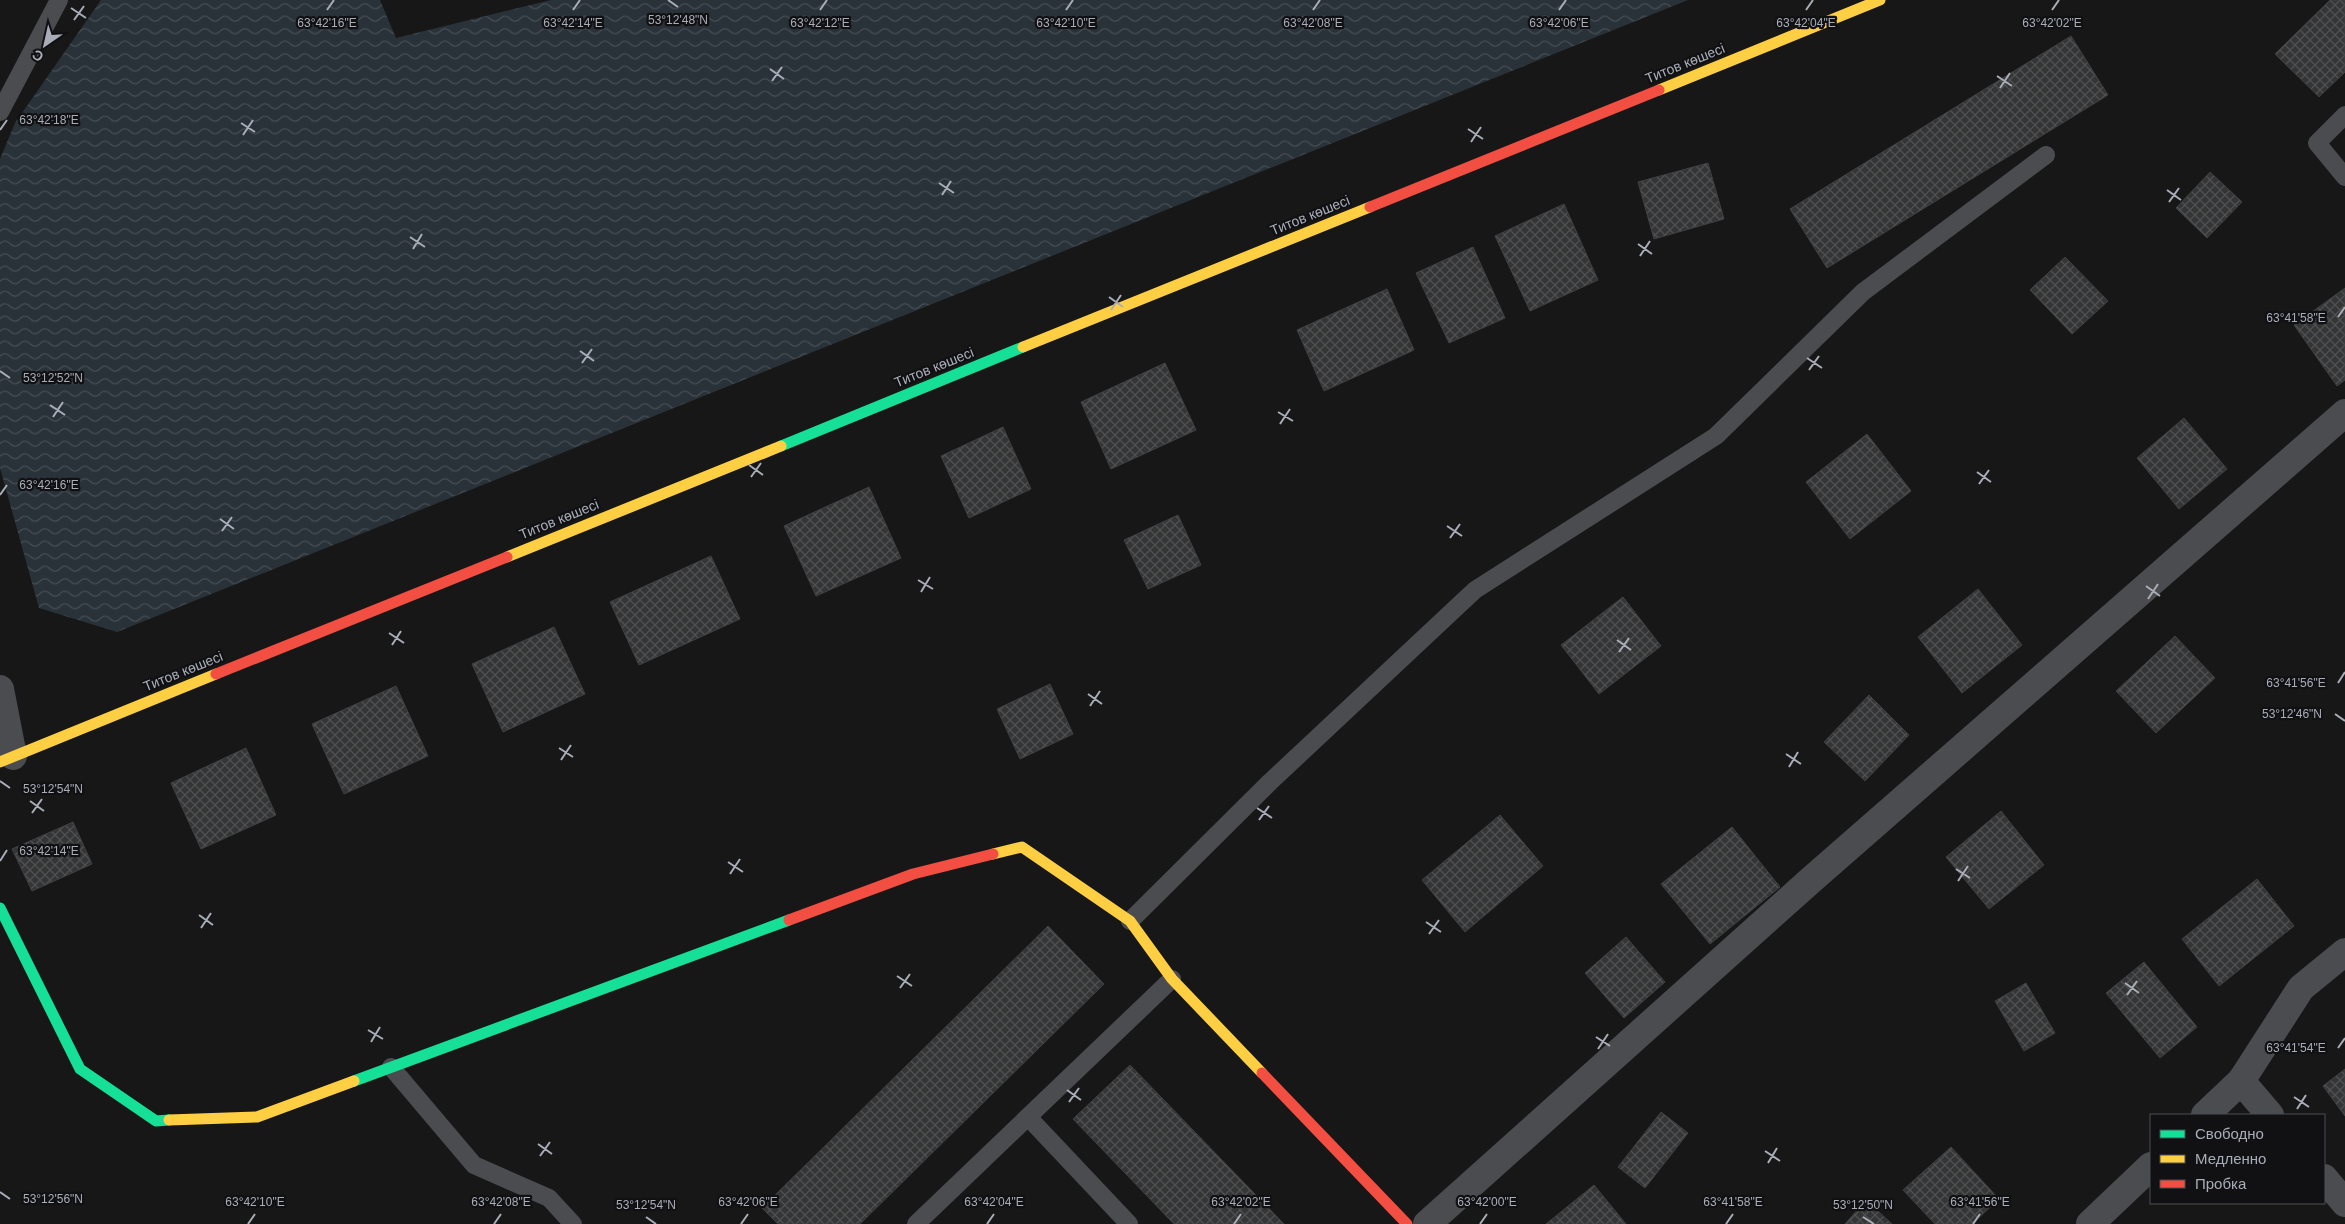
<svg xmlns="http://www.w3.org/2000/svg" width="2345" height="1224" viewBox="0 0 2345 1224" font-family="Helvetica,sans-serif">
  <defs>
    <pattern id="water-waves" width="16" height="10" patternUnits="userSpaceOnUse" patternTransform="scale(1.25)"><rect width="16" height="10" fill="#2a3239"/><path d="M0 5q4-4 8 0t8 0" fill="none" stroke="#464d54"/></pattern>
    <pattern id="building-cross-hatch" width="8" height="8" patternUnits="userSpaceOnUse" patternTransform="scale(1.25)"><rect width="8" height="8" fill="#353536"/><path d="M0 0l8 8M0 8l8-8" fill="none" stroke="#4f5051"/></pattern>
  </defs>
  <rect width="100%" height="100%" fill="#171717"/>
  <path fill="url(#water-waves)" d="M101 0H380L396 38 551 0H1688L117 632 39 608 0 468V159L15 123Z"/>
  <g fill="url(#building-cross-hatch)" stroke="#3f4043">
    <path d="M2330 0H2345V72L2319 97 2275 54Z"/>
    <path d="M2071 36 2108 95 1827 268 1790 209Z"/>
    <path d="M1708 163 1724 219 1654 239 1638 182Z"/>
    <path d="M2210 172 2242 202 2207 238 2176 208Z"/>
    <path d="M1564 204 1598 280 1530 311 1495 236Z"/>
    <path d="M1473 247 1505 318 1449 343 1416 273Z"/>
    <path d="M2065 257 2108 301 2072 334 2030 290Z"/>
    <path d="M2345 288V380L2337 386 2294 325Z"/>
    <path d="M1387 289 1414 350 1324 391 1297 330Z"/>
    <path d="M1165 363 1196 430 1111 469 1081 402Z"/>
    <path d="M2184 418 2227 469 2179 509 2137 458Z"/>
    <path d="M1003 427 1031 489 969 518 941 456Z"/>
    <path d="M1867 434 1911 491 1850 539 1806 482Z"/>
    <path d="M869 487 901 558 816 596 784 526Z"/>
    <path d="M1178 515 1201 565 1148 589 1124 540Z"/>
    <path d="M711 556 740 619 639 665 610 602Z"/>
    <path d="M1978 589 2022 645 1962 693 1918 637Z"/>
    <path d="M1623 597 1661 646 1599 694 1561 645Z"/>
    <path d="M554 627 585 694 503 732 472 664Z"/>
    <path d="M2175 636 2215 678 2156 733 2116 691Z"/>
    <path d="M1050 684 1073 734 1020 759 997 709Z"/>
    <path d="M396 686 428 756 344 794 312 724Z"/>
    <path d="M1869 695 1909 735 1865 781 1824 742Z"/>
    <path d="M246 748 276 815 201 849 171 783Z"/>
    <path d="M2001 811 2044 865 1989 909 1946 857Z"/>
    <path d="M1500 815 1543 866 1465 932 1422 880Z"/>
    <path d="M73 822 92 864 32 891 12 849Z"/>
    <path d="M1732 827 1780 887 1710 944 1661 884Z"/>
    <path d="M2257 879 2294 926 2219 986 2182 939Z"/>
    <path d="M1048 926 1104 984 860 1224H778L762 1208Z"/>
    <path d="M1626 937 1665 982 1624 1018 1585 973Z"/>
    <path d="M2144 962 2197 1027 2160 1058 2106 993Z"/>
    <path d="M2026 983 2055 1033 2024 1051 1995 1001Z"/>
    <path d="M1130 1065 1284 1224H1174L1073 1119Z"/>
    <path d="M2345 1069V1116L2323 1086Z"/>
    <path d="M1661 1112 1688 1133 1645 1188 1618 1167Z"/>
    <path d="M1951 1147 1999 1199 1972 1224H1935L1903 1190Z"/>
    <path d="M1594 1185 1626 1224H1546Z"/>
    <path d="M1866 1200 1892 1224H1845Z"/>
  </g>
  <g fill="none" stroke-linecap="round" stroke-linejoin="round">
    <g stroke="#4b4c50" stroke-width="18">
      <path d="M0 112 59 0"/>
      <path d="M2345 115 2317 143 2345 177"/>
      <path d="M1130 921 1270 782 1475 590 1716 436 1863 292 2046 155"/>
      <path d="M391 1067 474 1165 549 1198 573 1224"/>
      <path d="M1028 1117 1129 1224"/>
      <path d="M916 1224 1172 979"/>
    </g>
    <g stroke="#4b4c50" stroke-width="28">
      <path d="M0 689 13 756"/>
      <path d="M2241 1081 2270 1115"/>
      <path d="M2205 1115 2241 1081 2301 988 2345 952"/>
      <path d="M2324 1178 2345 1203"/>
      <path d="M1427 1224 1811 880 2345 413"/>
      <path d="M2090 1224 2151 1166"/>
    </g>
    <g stroke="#16e098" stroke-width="11">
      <path d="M781 446 1023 347"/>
      <path d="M0 908 80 1069 156 1121 169 1120"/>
      <path d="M354 1081 789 920"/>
    </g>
    <g stroke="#ffcf43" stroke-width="11">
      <path d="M1659 90 1880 0"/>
      <path d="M1023 347 1370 207"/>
      <path d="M507 557 781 446"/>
      <path d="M0 762 216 674"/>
      <path d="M993 854 1022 847 1130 921 1172 979 1262 1073"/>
      <path d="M169 1120 257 1117 354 1081"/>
    </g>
    <g stroke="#f24e42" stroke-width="11">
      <path d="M1370 207 1659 90"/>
      <path d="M216 674 507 557"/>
      <path d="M789 920 913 874 993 854"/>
      <path d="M1262 1073 1407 1224"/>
    </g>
  </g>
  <path fill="none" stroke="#a8adb8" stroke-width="2" d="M668 0 678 7M71 8 86 18M327 10 334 0M573 10 580 0M820 10 827 0M1066 10 1073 0M1313 10 1320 0M1559 10 1566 0M1806 10 1813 0M2052 10 2059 0M74 20 84 6M770 69 784 79M1997 76 2012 86M772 81 782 67M2000 88 2010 73M241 123 255 132M1468 129 1483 139M0 130 7 120M243 135 253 120M1471 142 1481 127M939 183 954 193M2167 190 2181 200M942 195 951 181M2169 202 2179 188M410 237 425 247M1638 244 1652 254M413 249 422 234M1640 256 1650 241M1109 297 1123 307M1111 310 1121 295M2338 317 2345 307M580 351 594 361M1807 358 1822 368M582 363 592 349M1809 370 1819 356M0 371 10 378M50 405 65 415M1278 412 1293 421M53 417 63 402M1280 424 1290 409M749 465 763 475M1977 472 1991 482M751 477 761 463M1979 484 1989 470M0 495 7 485M220 519 234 529M1447 526 1462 536M222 531 232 517M1450 538 1460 524M918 580 933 589M2146 586 2160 596M921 592 930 577M2148 599 2158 584M389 633 404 643M1617 640 1631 650M392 645 401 631M1619 652 1629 638M2338 683 2345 672M1088 694 1102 704M1090 706 1100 691M2335 714 2345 721M559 748 573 757M1786 754 1801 764M561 760 571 745M1789 767 1798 752M0 781 10 788M30 801 44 811M1257 808 1272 818M32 813 42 799M1259 820 1269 806M0 861 7 850M728 862 743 872M1956 869 1970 878M730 874 740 859M1958 881 1968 866M199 915 213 925M1426 922 1441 932M201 928 211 913M1429 934 1439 920M897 976 912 986M2125 983 2139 993M900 988 910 974M2127 995 2137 981M368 1030 383 1039M1596 1037 1610 1046M371 1042 380 1027M2338 1048 2345 1038M1598 1049 1608 1034M1067 1090 1081 1100M2294 1097 2309 1107M1069 1102 1079 1088M2297 1109 2306 1095M538 1144 552 1154M1765 1151 1780 1161M540 1156 550 1142M1768 1163 1777 1148M0 1192 10 1199M646 1217 656 1224M1863 1217 1874 1224M248 1224 255 1214M494 1224 501 1214M741 1224 748 1214M987 1224 994 1214M1234 1224 1241 1214M1480 1224 1487 1214M1726 1224 1733 1214M1973 1224 1980 1214"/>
  <g text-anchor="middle" stroke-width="4.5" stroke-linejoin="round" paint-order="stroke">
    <g font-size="14" fill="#a8adb8" stroke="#111113">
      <text transform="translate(1685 63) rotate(-22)" y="5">Титов көшесі</text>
      <text transform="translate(1310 215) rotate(-22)" y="5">Титов көшесі</text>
      <text transform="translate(934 367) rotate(-22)" y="5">Титов көшесі</text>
      <text transform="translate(559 519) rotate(-22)" y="5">Титов көшесі</text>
      <text transform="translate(183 671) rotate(-22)" y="5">Титов көшесі</text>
    </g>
  </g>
  <g font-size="12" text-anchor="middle" fill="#a8adb8" stroke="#111113" stroke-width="4.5" stroke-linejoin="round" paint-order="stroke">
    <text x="678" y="24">53°12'48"N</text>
    <text x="327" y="27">63°42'16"E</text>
    <text x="573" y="27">63°42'14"E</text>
    <text x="820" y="27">63°42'12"E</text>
    <text x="1066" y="27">63°42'10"E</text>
    <text x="1313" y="27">63°42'08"E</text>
    <text x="1559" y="27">63°42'06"E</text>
    <text x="1806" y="27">63°42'04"E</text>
    <text x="2052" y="27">63°42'02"E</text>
    <text x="49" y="124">63°42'18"E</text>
    <text x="2296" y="322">63°41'58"E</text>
    <text x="53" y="382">53°12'52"N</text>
    <text x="49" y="489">63°42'16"E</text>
    <text x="2296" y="687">63°41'56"E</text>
    <text x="2292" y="718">53°12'46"N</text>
    <text x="53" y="793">53°12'54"N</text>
    <text x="49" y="855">63°42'14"E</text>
    <text x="2296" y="1052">63°41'54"E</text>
    <text x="53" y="1203">53°12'56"N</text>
    <text x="255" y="1206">63°42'10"E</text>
    <text x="501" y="1206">63°42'08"E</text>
    <text x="748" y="1206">63°42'06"E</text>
    <text x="994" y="1206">63°42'04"E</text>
    <text x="1241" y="1206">63°42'02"E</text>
    <text x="1487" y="1206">63°42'00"E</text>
    <text x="1733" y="1206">63°41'58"E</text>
    <text x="1980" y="1206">63°41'56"E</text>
    <text x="646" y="1209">53°12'54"N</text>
    <text x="1863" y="1209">53°12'50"N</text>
  </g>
  <rect x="2150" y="1114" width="175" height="90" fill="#111113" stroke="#4d4f55"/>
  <rect x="2160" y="1130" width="25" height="8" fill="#16e098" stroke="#4d4f55"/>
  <text x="2195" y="1139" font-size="15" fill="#a8adb8">Свободно</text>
  <rect x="2160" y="1155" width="25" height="8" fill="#ffcf43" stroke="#4d4f55"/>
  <text x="2195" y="1164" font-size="15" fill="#a8adb8">Медленно</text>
  <rect x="2160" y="1180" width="25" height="8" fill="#f24e42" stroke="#4d4f55"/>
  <text x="2195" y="1189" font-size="15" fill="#a8adb8">Пробка</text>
  <g transform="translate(45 45) rotate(214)" stroke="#111113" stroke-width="4" paint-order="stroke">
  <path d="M0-4L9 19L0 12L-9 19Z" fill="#a8adb8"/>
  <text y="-8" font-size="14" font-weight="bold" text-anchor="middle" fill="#a8adb8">С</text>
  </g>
</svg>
